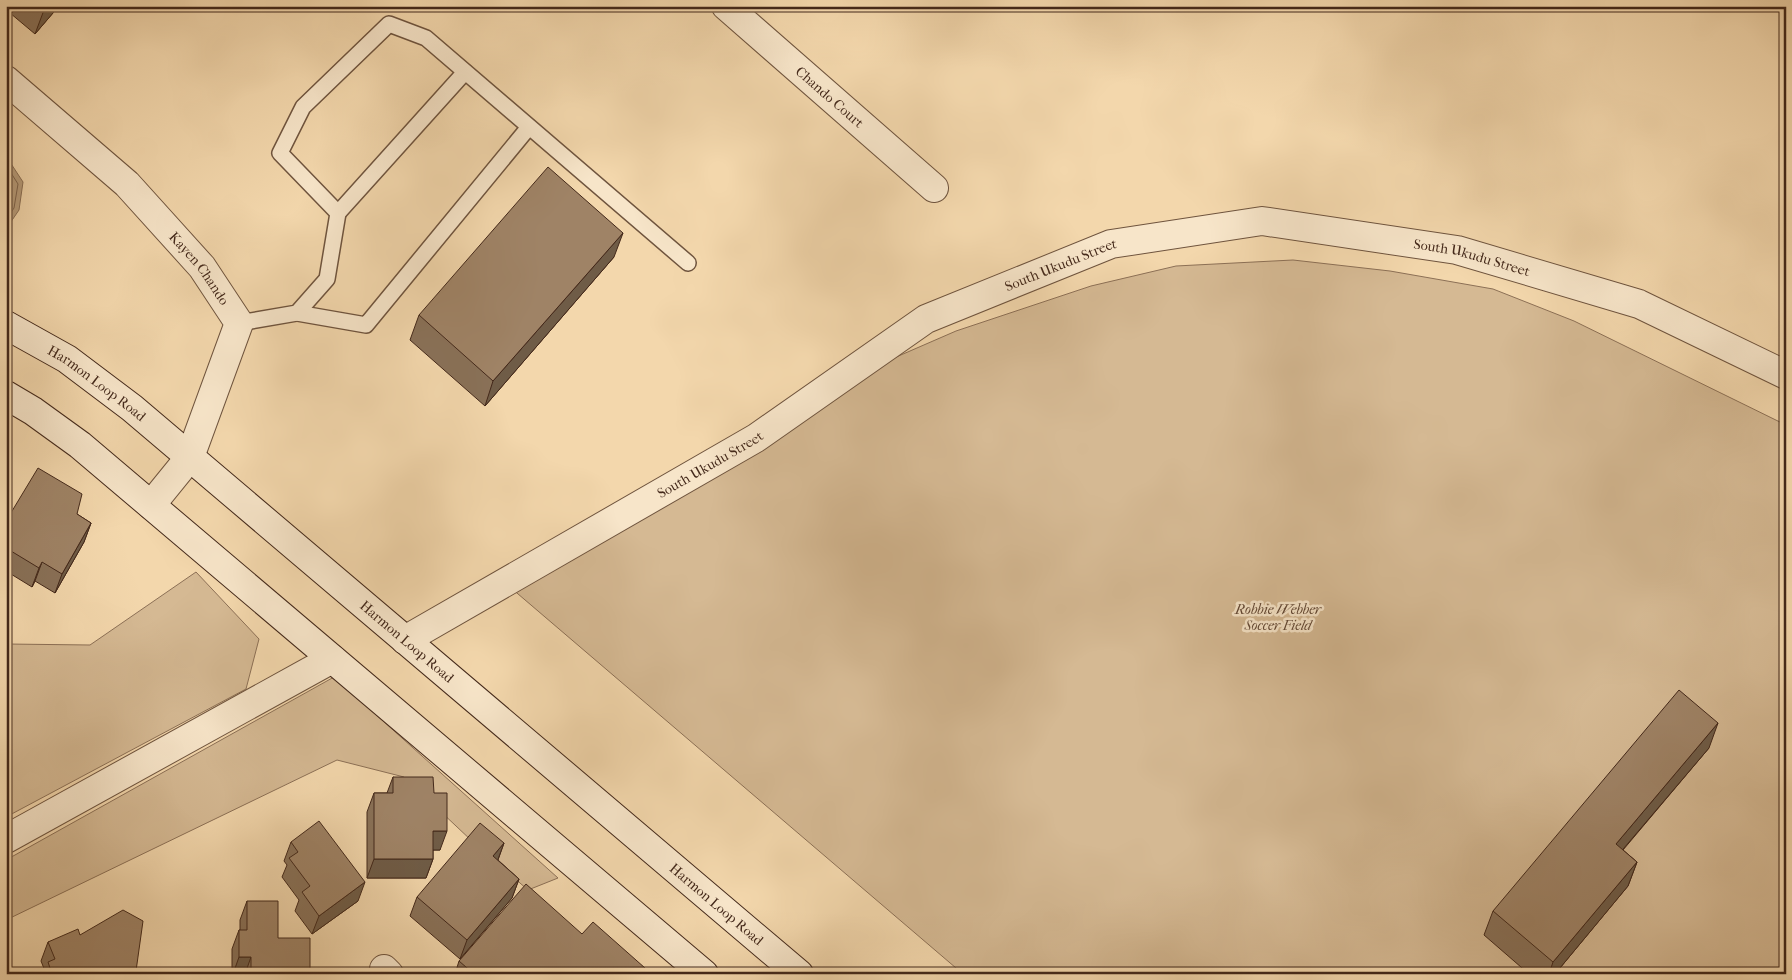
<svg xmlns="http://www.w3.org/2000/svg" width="1792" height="980" viewBox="0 0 1792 980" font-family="'IM FELL French Canon',serif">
  <rect width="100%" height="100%" fill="#f3d7ac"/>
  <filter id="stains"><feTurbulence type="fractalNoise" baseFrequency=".004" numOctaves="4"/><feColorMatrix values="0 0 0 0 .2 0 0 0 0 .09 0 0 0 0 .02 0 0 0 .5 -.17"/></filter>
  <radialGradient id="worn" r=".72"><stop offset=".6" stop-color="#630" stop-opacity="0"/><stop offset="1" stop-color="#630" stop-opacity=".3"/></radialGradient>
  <g fill="#d5b993" stroke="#8c7056">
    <path d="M1293 260 1390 271 1493 289 1574 321 1786 425V974H963L497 576 818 391 956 331 1091 286 1176 266Z"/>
    <path d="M196 572 259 639 246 689 6 817V644L90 645Z"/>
    <path d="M334 677 558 878 528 890 473 842 404 777 337 760 6 920V860Z"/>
  </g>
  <path fill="#b79c7a" stroke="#896e54" d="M6 156 23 182 19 210 6 229Z"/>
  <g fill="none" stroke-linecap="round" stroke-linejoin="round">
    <path stroke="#7d624a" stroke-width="1" d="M6 165 18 184 14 208 6 220"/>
    <g stroke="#6f543e" stroke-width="18">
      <g id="service">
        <path d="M338 213 465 72"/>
        <path d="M297 313 366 325 529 127"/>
        <path d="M239 323 297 313 327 279 338 213 280 153 303 107 389 24 426 38 688 263"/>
      </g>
    </g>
    <g stroke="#6f543e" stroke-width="30">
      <g id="minor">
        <path id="s1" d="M726 6 934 188"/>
        <path id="s2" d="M6 80 127 184 202 267 239 323 190 457 151 505"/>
        <path id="s3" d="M405 640 756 438 926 319 1111 244 1262 221 1457 250 1639 304 1786 375"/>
        <path d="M6 839 332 659"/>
        <path d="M384 969 389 974"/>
      </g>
    </g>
    <g stroke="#43281a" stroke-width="30">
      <g id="secondary">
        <path id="s4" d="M6 325 67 359 132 408 799 974"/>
        <path d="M6 395 33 411 80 445 704 974"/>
      </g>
    </g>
    <use href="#service" stroke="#f7e5c9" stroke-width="15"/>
    <use href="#minor" stroke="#f7e5c9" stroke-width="28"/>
    <use href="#secondary" stroke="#f7e5c9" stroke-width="28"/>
  </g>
  <g fill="#897158" stroke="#43281a">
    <path d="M6 6H59L35 34 10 13 6 17Z"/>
    <path d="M614 257 485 406 410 340 419 315Z"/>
    <path d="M77 514 91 523 84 542 55 593 35 581 32 587 6 571V521Z"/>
    <path d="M1709 748 1623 850 1637 862 1628 886 1555 974H1529L1484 935 1493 911Z"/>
    <path d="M393 777 434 793 440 850H433V859L426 878H367V812L374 793H387Z"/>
    <path d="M291 842 358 901 312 934 295 911 299 900 282 877 287 865 284 861Z"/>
    <path d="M504 843 498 860 519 879 512 898 460 959 410 916 417 897Z"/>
    <path d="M247 901 278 938 310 974H232V949L239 930H240V920Z"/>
    <path d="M582 934 645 968 643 974H455L459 961Z"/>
    <path d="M80 935 135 974H44L45 971 41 961 48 942Z"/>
  </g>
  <g fill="#6f5c47" stroke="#43281a">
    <path d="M8 6H12L10 13 6 17V12Z"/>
    <path d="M47 6H59L35 34 44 10Z"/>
    <path d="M623 233 614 257 485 406 493 381Z"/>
    <path d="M91 523 84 542 55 593 62 574Z"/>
    <path d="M42 562 35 581 32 587 39 568Z"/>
    <path d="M1718 723 1709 748 1607 868 1616 844Z"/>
    <path d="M433 831H447L440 850H426Z"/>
    <path d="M504 843 497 862 493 856Z"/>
    <path d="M374 859H433L426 878H367Z"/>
    <path d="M1637 862 1628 886 1555 974H1549L1553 962Z"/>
    <path d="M519 879 512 898 460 959 467 940Z"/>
    <path d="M365 882 358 901 312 934 319 916Z"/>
    <path d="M239 957H251L245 974H233Z"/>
    <path d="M136 971 135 974H111L112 972Z"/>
  </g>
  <g fill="#9f8366" stroke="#43281a">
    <path d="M39 6H47L44 10Z"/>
    <path d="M548 167 623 233 493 381 419 315Z"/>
    <path d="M38 468 82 494 77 514 91 523 62 574 42 562 39 568 6 548V521Z"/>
    <path d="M1679 690 1718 723 1616 844 1637 862 1553 962 1493 911Z"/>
    <path d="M393 777H433L434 793H447V831H433V859H374V793H393Z"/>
    <path d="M319 821 365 882 319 916 302 892 310 886 289 858 298 852 291 842Z"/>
    <path d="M480 823 504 843 493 856 519 879 467 940 417 897Z"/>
    <path d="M526 884 582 934 593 922 645 968 640 974H474L459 961Z"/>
    <path d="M247 901H278V938H310V974H251V957H239V930H247Z"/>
    <path d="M123 910 143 921 136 971 112 972V974H52L48 962 55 959 48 942 78 929 80 935Z"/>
    <path d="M352 968 358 974H347Z"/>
  </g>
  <g text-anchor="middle" stroke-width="5" stroke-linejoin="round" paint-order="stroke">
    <g font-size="14" fill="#43281a" stroke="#f7e5c9">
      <text dy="5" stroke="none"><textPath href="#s1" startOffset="138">Chando Court</textPath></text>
      <text dy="5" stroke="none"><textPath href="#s3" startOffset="1178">South Ukudu Street</textPath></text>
      <text dy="5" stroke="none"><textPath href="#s3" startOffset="758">South Ukudu Street</textPath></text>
      <text dy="5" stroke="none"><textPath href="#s2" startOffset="271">Kayen Chando</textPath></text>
      <text dy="5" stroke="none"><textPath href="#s4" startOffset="108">Harmon Loop Road</textPath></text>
      <text dy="5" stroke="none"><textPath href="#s3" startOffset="352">South Ukudu Street</textPath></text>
      <text dy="5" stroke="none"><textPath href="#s4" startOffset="512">Harmon Loop Road</textPath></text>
      <text dy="5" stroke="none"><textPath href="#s4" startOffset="918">Harmon Loop Road</textPath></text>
    </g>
    <g font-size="14" font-style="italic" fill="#604532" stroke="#f7e5c9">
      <text x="1278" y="614">Robbie Webber<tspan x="1278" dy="16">Soccer Field</tspan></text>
    </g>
  </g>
  <rect width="1792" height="980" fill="none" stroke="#f3d7ac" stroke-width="25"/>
  <rect x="8" y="8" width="1777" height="965" fill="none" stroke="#43281a" stroke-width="2.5"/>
  <rect x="12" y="12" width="1767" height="955" fill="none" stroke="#43281a"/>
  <rect width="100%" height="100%" filter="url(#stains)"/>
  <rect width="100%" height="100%" fill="url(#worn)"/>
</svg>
